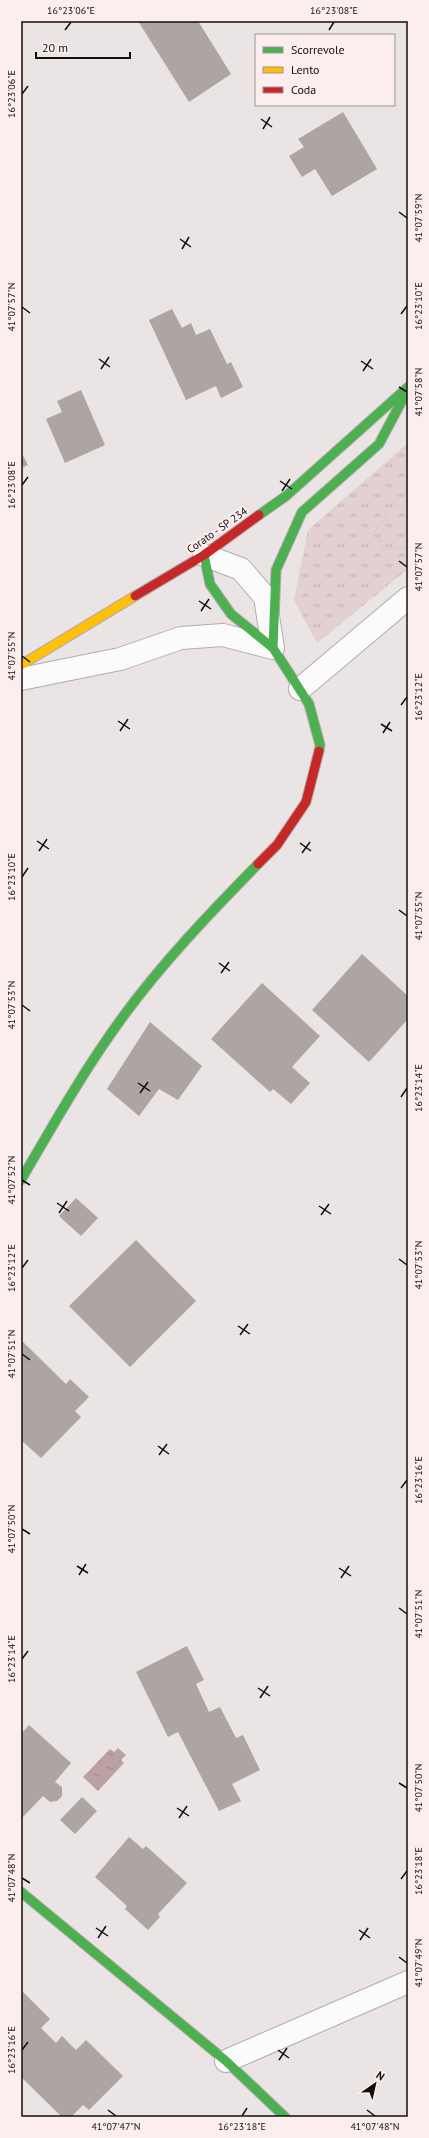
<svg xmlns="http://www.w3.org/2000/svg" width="429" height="2138" viewBox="0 0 429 2138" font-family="'PT Sans',sans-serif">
  <defs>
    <pattern id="grass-tufts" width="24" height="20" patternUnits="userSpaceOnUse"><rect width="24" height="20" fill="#e3d0d1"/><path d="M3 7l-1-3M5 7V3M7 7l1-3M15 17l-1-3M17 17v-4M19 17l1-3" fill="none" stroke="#c2b1b2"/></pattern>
    <pattern id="water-ripples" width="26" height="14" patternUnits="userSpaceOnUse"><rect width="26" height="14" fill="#bca1a3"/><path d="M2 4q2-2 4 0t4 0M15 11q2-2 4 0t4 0" fill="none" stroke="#a1898b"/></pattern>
  </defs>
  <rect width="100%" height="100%" fill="#eae4e4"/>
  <path fill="url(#grass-tufts)" d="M408 443V569L317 643 294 600 308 530Z"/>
  <path fill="url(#water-ripples)" d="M118 1748 126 1755 121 1760 124 1763 98 1791 83 1777 110 1749 114 1752Z"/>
  <g fill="#ada4a4">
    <path d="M138 21H198L231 74 189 102Z"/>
    <path d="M343 112 377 169 332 196 315 169 302 177 289 156 304 147 298 139Z"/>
    <path d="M172 309 182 328 191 323 196 335 210 329 227 364 231 362 243 387 221 398 216 386 186 400 149 320Z"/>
    <path d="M81 390 105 445 65 463 46 419 62 412 57 401Z"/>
    <path d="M21 452 28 465 21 468Z"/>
    <path d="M362 954 408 996V1019L369 1062 312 1010Z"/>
    <path d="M262 983 320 1036 292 1067 310 1083 291 1104 273 1089 270 1092 211 1039Z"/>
    <path d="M150 1022 202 1066 178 1100 159 1089 139 1116 107 1089Z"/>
    <path d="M76 1198 98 1218 81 1236 59 1216Z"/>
    <path d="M136 1240 196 1301 130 1367 69 1306Z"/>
    <path d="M21 1340 66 1384 70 1379 89 1397 75 1411 81 1417 41 1458 21 1440Z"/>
    <path d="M187 1646 204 1680 196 1684 209 1712 220 1707 236 1738 243 1735 260 1770 232 1784 241 1801 219 1811 178 1732 168 1737 136 1672Z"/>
    <path d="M29 1725 71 1763 55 1782 62 1787V1796L57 1801 50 1802 43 1796 21 1819V1734Z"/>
    <path d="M82 1797 97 1811 75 1834 60 1820Z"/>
    <path d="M129 1837 143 1849 146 1846 187 1883 158 1914 160 1917 148 1930 125 1909 127 1906 95 1877Z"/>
    <path d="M21 1990 50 2019 41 2028 56 2043 62 2036 76 2050 86 2040 123 2076 89 2110 83 2105 71 2117H62L21 2077Z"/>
  </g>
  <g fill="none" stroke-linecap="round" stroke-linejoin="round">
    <g stroke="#b1acac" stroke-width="24">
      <g id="street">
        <path d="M21 679 120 659 181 638 223 635 273 648 265 597 241 569 204 555"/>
        <path d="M300 689 408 598"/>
        <path d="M226 2061 408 1982"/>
      </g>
    </g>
    <g stroke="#b1acac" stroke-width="11">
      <g id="fast">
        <path d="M259 515 286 496 408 387"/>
        <path d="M204 555 210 584 231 614 273 648 309 704 320 745 319 751"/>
        <path d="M273 648 276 570 302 512 379 444 404 397"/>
        <path d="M21 1180C53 1125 84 1070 122 1018 162 963 210 913 258 864"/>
        <path d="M21 1892 226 2061 285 2117"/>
      </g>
    </g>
    <g stroke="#b1acac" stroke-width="11">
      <path id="slow" d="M21 665 135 596"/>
    </g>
    <g stroke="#b1acac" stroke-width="11">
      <g id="jam">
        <path d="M135 596 204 555 259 515"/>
        <path d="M258 864 277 845 306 802 319 751"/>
      </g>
    </g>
    <path stroke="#d0cece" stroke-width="2.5" stroke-dasharray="2 2" stroke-linecap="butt" d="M408 506 393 507 375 530 385 549 408 548"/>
    <use href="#street" stroke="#fcfbfb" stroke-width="22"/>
    <use href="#fast" stroke="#4caf50" stroke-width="9"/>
    <use href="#slow" stroke="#ffc107" stroke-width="9"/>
    <use href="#jam" stroke="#c62828" stroke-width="9"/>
  </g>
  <path fill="none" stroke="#130e0e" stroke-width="1.5" d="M65 30 71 22M329 30 334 22M22 94 28 86M261 119 272 127M263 129 270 117M399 212 407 218M180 239 191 247M182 249 189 237M22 307 30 313M401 314 407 306M99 359 110 367M361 361 373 369M101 369 109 357M363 371 371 359M399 387 407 392M280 481 292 489M22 485 28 477M282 491 290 479M399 561 407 567M199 601 211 609M201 611 209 599M22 656 30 662M401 705 407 697M118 721 130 729M381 724 392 731M120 731 128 719M383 733 390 722M37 841 49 849M300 843 311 851M39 851 47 839M302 853 310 842M22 877 28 868M399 910 407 916M219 963 230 971M221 973 229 962M22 1005 30 1011M138 1083 150 1091M140 1093 148 1082M401 1097 407 1088M22 1180 30 1185M57 1203 69 1211M319 1206 331 1214M59 1213 67 1201M321 1215 329 1204M399 1259 407 1265M22 1268 28 1260M238 1326 250 1334M240 1335 248 1324M22 1354 30 1360M158 1446 169 1454M159 1455 167 1444M401 1488 407 1480M22 1529 30 1534M77 1566 88 1573M339 1568 351 1576M79 1575 86 1564M341 1578 349 1566M399 1608 407 1614M22 1659 28 1651M258 1688 270 1696M260 1698 268 1686M399 1783 407 1788M177 1808 189 1816M179 1818 187 1806M22 1878 30 1883M401 1879 407 1871M96 1928 108 1936M359 1930 370 1938M98 1938 106 1926M360 1940 368 1928M399 1957 407 1963M22 2050 28 2042M278 2050 289 2058M279 2060 287 2048M108 2110 116 2116M367 2110 375 2116M242 2116 247 2108"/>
  <g text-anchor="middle" stroke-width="4" stroke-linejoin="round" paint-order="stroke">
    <g font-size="11" fill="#130e0e" stroke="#fcedee">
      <text transform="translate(217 530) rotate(-35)" y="4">Corato - SP 234</text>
    </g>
  </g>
  <rect width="429" height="2138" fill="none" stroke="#fcedee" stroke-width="44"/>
  <rect x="255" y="34" width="140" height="72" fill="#fcedee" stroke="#9f9494"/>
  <rect x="263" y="47" width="20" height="6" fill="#4caf50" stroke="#9f9494"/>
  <text x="291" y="54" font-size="12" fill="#130e0e">Scorrevole</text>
  <rect x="263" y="67" width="20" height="6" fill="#ffc107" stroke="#9f9494"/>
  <text x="291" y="74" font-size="12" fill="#130e0e">Lento</text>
  <rect x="263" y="87" width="20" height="6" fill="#c62828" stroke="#9f9494"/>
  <text x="291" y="94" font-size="12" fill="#130e0e">Coda</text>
  <g transform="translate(375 2084) rotate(34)" stroke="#fcedee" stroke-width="3" paint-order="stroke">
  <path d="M0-3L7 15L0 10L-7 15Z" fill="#130e0e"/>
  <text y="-6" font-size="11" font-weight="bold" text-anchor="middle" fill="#130e0e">N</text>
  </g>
  <path d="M36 52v6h94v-6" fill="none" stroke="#130e0e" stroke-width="2"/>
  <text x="42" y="52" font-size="12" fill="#130e0e" stroke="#fcedee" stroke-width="3" paint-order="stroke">20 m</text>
  <rect x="22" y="22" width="385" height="2094" fill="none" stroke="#130e0e" stroke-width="1.5"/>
  <g font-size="10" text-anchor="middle" fill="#130e0e">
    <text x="71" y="14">16°23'06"E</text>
    <text x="334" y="14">16°23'08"E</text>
    <text transform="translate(11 94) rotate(-90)" y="4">16°23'06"E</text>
    <text transform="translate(418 218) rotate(-90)" y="4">41°07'59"N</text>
    <text transform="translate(418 306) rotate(-90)" y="4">16°23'10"E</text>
    <text transform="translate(11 307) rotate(-90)" y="4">41°07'57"N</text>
    <text transform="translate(418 392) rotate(-90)" y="4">41°07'58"N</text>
    <text transform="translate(11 485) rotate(-90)" y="4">16°23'08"E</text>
    <text transform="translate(418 567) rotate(-90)" y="4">41°07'57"N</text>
    <text transform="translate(11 656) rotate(-90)" y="4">41°07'55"N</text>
    <text transform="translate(418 697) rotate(-90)" y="4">16°23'12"E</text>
    <text transform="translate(11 877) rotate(-90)" y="4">16°23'10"E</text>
    <text transform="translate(418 916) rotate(-90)" y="4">41°07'55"N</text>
    <text transform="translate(11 1005) rotate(-90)" y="4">41°07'53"N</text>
    <text transform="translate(418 1088) rotate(-90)" y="4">16°23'14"E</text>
    <text transform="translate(11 1180) rotate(-90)" y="4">41°07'52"N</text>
    <text transform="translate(418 1265) rotate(-90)" y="4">41°07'53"N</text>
    <text transform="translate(11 1268) rotate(-90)" y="4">16°23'12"E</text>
    <text transform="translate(11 1354) rotate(-90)" y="4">41°07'51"N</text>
    <text transform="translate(418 1480) rotate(-90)" y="4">16°23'16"E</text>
    <text transform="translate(11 1529) rotate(-90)" y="4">41°07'50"N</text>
    <text transform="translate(418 1614) rotate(-90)" y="4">41°07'51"N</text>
    <text transform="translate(11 1659) rotate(-90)" y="4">16°23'14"E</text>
    <text transform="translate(418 1788) rotate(-90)" y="4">41°07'50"N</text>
    <text transform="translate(418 1871) rotate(-90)" y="4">16°23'18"E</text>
    <text transform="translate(11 1878) rotate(-90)" y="4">41°07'48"N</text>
    <text transform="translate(418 1963) rotate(-90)" y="4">41°07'49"N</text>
    <text transform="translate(11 2050) rotate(-90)" y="4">16°23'16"E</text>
    <text x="116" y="2130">41°07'47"N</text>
    <text x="242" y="2130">16°23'18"E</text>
    <text x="375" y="2130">41°07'48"N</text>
  </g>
</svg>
